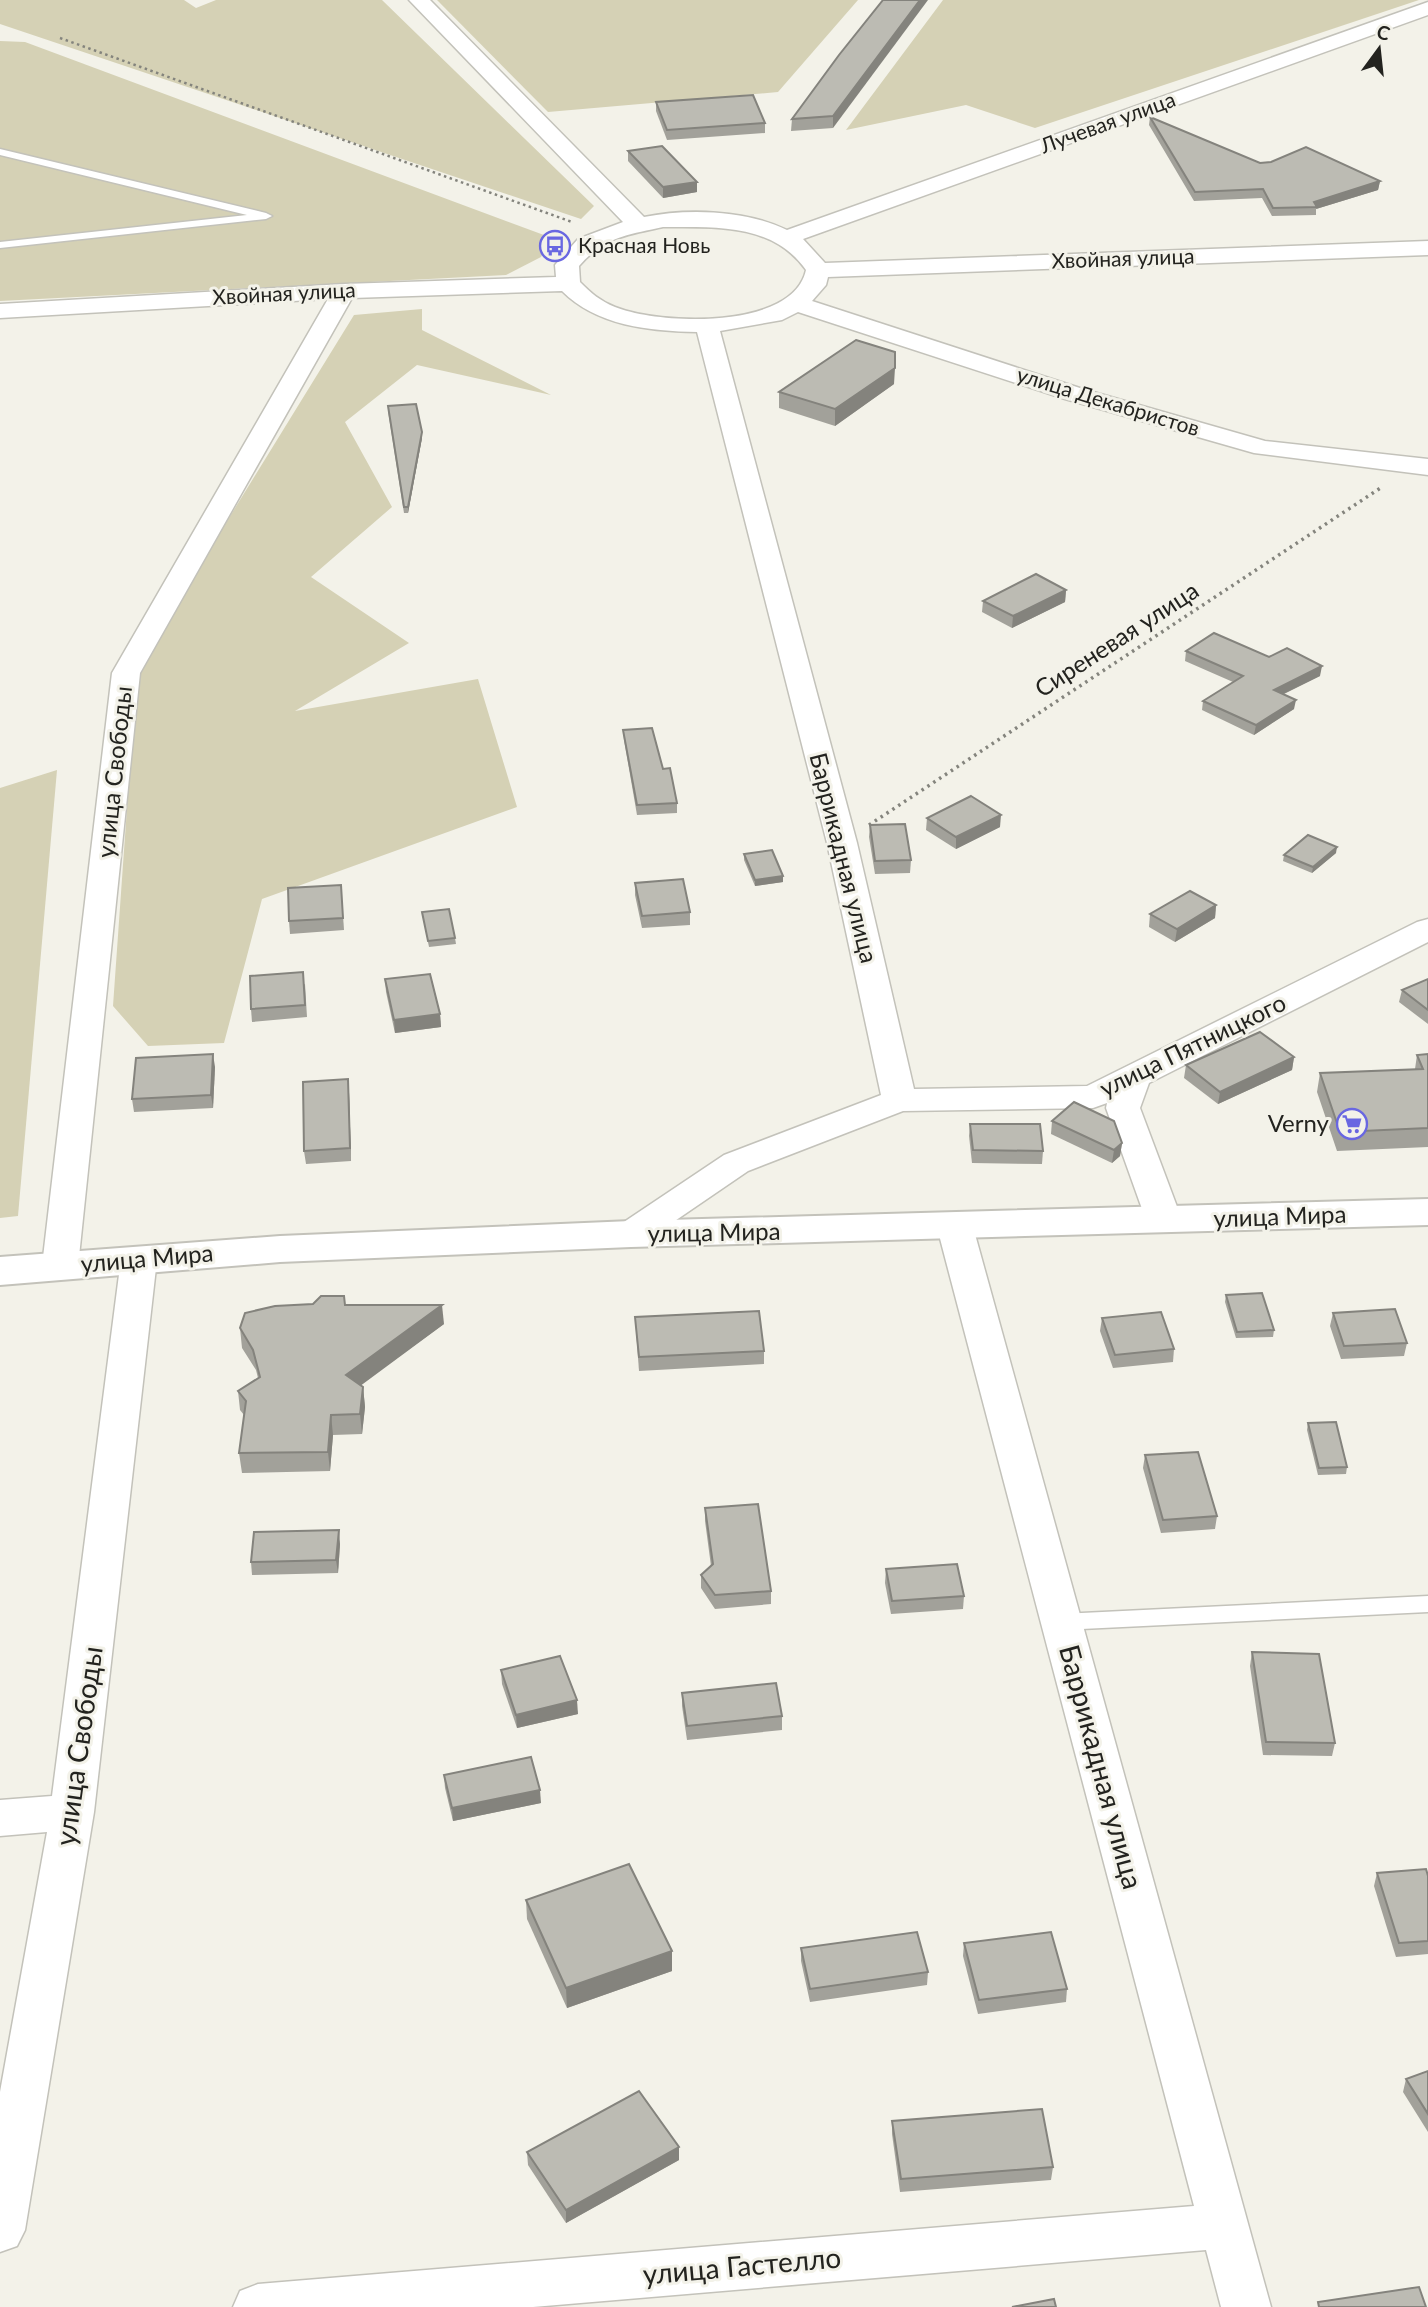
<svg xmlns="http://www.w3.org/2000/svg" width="1428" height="2307" viewBox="0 0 1428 2307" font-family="Lato,sans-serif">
  <rect width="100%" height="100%" fill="#f3f2e9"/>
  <g fill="#d5d1b5">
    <path d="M0 0H184L196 8 216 0H382L594 206 581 219 0 24Z"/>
    <path d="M437 0H858L778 92 548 112Z"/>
    <path d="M943 0H1419L1035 128 966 105 846 130Z"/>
    <path d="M0 41 25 42 552 238 541 257 506 275 0 301Z"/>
    <path d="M422 309V330L551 395 417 365 345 422 392 507 311 577 409 643 295 711 478 679 517 807 262 899 224 1043 148 1046 113 1006 137 667 354 315Z"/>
    <path d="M57 770 18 1216 0 1218V788Z"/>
  </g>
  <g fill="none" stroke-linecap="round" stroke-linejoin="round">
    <g stroke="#c3c2ba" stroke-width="3">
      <g id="service">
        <path d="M0 149 266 213 272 216 266 219 0 248V242L247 215 0 155Z"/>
        <path d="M1428 1596V1612L1061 1630 1054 1628 1051 1622 1054 1616 1061 1614Z"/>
      </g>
    </g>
    <g stroke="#c3c2ba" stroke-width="3">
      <g id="minor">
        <path d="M409 0H430L644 217C688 208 746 210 787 230L1428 2V15L803 239 825 263 1428 241V255L828 277 826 285 812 301 1083 389 1265 441 1428 459V475L1254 453 1065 399 798 312 782 320 720 331 857 843 914 1089 1087 1086 1417 922 1428 919V942L1149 1083 1140 1108 1182 1220 1177 1228 1164 1232 1151 1228 1146 1220 1106 1108 1107 1103 1093 1108 903 1111 748 1171 644 1242 631 1246 618 1242 613 1234 618 1226 724 1155 881 1095 827 843 697 332C649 331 597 326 562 291L352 298 140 673 78 1266 73 1275 60 1278 47 1275 42 1266 112 673 328 299 0 318V304L344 284 556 277 555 265 578 239 623 222ZM663 227C715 227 773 223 806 270 793 330 660 325 615 307 600 301 591 293 580 282L579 266C604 237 627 235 663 227Z"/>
        <path d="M955 1215 968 1219 973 1227 1271 2307H1221L1206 2250 533 2307H233L240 2291 258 2284 1194 2206 937 1227 942 1219Z"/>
        <path d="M139 1247 152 1250 157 1259 94 1812 25 2230 17 2246 0 2252V2092L47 1832 0 1836V1800L52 1796 121 1259 126 1250Z"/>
      </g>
    </g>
    <g stroke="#c3c2ba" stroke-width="4">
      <path id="tertiary" d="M1428 1199V1225L631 1247 280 1262 0 1285V1257L280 1236 631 1221Z"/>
    </g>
    <path stroke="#84847d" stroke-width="2.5" stroke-dasharray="2.5 3.5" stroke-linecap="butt" d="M60 38 572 222"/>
    <path stroke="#84847d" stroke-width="3.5" stroke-dasharray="2.5 4.5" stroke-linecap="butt" d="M869 825 1382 487"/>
    <use href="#service" fill="#fff" fill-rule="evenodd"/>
    <use href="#minor" fill="#fff" fill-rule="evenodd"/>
    <use href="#tertiary" fill="#fff" fill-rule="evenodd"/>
  </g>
  <g fill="#a2a19a">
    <path d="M839 55 833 128 791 131 792 119Z"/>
    <path d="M656 102 765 123V133L667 140 656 111Z"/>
    <path d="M1150 117 1260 163 1380 181 1378 190 1316 209V215L1272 216 1262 198 1194 201 1149 125Z"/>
    <path d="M628 151 697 192 663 198 628 161Z"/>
    <path d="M894 384 835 426 779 408V392Z"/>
    <path d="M388 411 422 432V438L408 513H404Z"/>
    <path d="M1066 590 1065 602 1012 628 982 612 983 601Z"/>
    <path d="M1186 651 1269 657 1320 676 1284 694 1294 709 1254 735 1202 710 1203 701 1233 682 1185 661Z"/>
    <path d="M623 730 663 769 677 803V813L637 815 624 740Z"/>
    <path d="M927 818 1000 827 956 849 926 830Z"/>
    <path d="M870 825 911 860 910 873 875 874 869 837Z"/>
    <path d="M1336 853 1312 873 1283 861 1284 855Z"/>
    <path d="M744 854 783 882 755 886 744 860Z"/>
    <path d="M635 883 690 912V925L642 928 635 895Z"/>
    <path d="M341 885 344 930 290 934 289 921Z"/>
    <path d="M1216 905 1215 918 1175 942 1149 927 1150 914Z"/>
    <path d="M422 912 455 938 456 944 429 947Z"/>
    <path d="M385 979 440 1014 441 1027 395 1033 386 992Z"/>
    <path d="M1428 979V1024L1399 1002 1402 990Z"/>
    <path d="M305 984 307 1017 252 1022 251 1009Z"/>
    <path d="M1428 1054V1147L1337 1151 1317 1092 1320 1073 1415 1069 1417 1055Z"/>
    <path d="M1294 1057 1292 1070 1218 1104 1184 1078 1186 1065Z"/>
    <path d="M215 1067 213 1108 134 1112 132 1099Z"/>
    <path d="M349 1092 351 1161 306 1164 304 1151Z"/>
    <path d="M1052 1121 1122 1143 1120 1156 1112 1163 1051 1134Z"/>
    <path d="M970 1124 1043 1151 1042 1164 972 1163 969 1136Z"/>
    <path d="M1226 1295 1274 1330 1273 1337 1236 1338 1225 1302Z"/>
    <path d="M345 1305 444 1324 360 1385 363 1387 365 1407 362 1434 333 1435 330 1471 242 1473 239 1453 244 1415 240 1410 238 1391 258 1378 256 1370 242 1348 240 1328Z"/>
    <path d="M1333 1313 1407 1343 1404 1356 1341 1359 1330 1326Z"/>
    <path d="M635 1317 764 1351V1364L639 1371Z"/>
    <path d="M1102 1318 1174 1349 1173 1362 1113 1368 1100 1331Z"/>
    <path d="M1308 1423 1347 1467 1346 1474 1318 1475 1307 1430Z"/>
    <path d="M1145 1455 1217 1516 1215 1529 1161 1533 1143 1468Z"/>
    <path d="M705 1508 771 1591V1604L715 1609 701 1588V1575L711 1566 705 1521Z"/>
    <path d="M340 1544 338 1573 252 1575 251 1562Z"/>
    <path d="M886 1569 964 1596 963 1609 891 1614 885 1583Z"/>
    <path d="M1252 1652 1335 1743 1332 1756 1263 1755 1250 1666Z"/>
    <path d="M501 1670 578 1714 517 1728 502 1684Z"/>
    <path d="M682 1693 782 1716V1730L687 1740 682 1706Z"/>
    <path d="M444 1775 541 1803 453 1821 445 1788Z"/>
    <path d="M1377 1873 1428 1876V1954L1396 1957 1374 1886Z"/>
    <path d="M526 1900 672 1971 567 2008 527 1919Z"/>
    <path d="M964 1943 1067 1989 1066 2002 978 2014 963 1956Z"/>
    <path d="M801 1948 928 1972 927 1985 810 2002 801 1961Z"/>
    <path d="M1428 2071V2132L1403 2092 1406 2079Z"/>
    <path d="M892 2121 1053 2167 1051 2180 900 2192 892 2134Z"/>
    <path d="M527 2152 679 2160 566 2223 528 2165Z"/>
  </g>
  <g fill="#84837d">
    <path d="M920 0H928L833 128V116Z"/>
    <path d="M1380 181 1378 190 1316 209 1317 207 1314 202Z"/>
    <path d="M697 182V192L663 198V187Z"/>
    <path d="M895 368 894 384 835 426V409Z"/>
    <path d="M422 432V438L408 513V507Z"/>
    <path d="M1066 590 1065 602 1012 628 1013 616Z"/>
    <path d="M1322 666 1320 676 1273 699 1274 690Z"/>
    <path d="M1296 700 1294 709 1254 735 1256 725Z"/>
    <path d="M1001 815 1000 827 956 849V837Z"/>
    <path d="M1337 847 1336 853 1312 873 1313 867Z"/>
    <path d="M783 876V882L755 886V880Z"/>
    <path d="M1216 905 1215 918 1175 942 1177 929Z"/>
    <path d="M440 1014 441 1027 395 1033 394 1020Z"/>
    <path d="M213 1054 215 1067 213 1108 211 1095Z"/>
    <path d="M1294 1057 1292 1070 1218 1104 1220 1092Z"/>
    <path d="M348 1079 349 1092 351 1161 350 1148Z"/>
    <path d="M1122 1143 1120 1156 1112 1163 1114 1150Z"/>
    <path d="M442 1305 444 1324 348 1395 346 1375Z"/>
    <path d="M363 1387 365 1407 362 1434 360 1414Z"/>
    <path d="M331 1415 333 1435 330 1471 328 1452Z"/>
    <path d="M339 1530 340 1544 338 1573 336 1560Z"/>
    <path d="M577 1700 578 1714 517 1728 516 1715Z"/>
    <path d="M540 1790 541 1803 453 1821 452 1808Z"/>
    <path d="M672 1951V1971L567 2008 566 1988Z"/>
    <path d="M679 2147V2160L566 2223V2210Z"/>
  </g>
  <g fill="#bcbbb3" stroke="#84837d" stroke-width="2">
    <path d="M883 0H920L833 116 792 119 839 55Z"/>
    <path d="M753 95 765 123 667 130 656 102Z"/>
    <path d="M1150 117 1260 163 1271 162 1306 147 1380 181 1314 202 1317 207 1273 208 1263 189 1195 192Z"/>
    <path d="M662 146 697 182 663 187 628 151Z"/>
    <path d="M856 340 895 352V368L835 409 779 392Z"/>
    <path d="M416 404 422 432 408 507H404L388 406Z"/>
    <path d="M1036 574 1066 590 1013 616 983 601Z"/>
    <path d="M1214 633 1269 657 1287 648 1322 666 1274 690 1296 700 1256 725 1203 701 1243 676 1186 651Z"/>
    <path d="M652 728 663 769 670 768 677 803 637 805 623 730Z"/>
    <path d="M971 796 1001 815 956 837 927 818Z"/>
    <path d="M905 824 911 860 875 861 870 825Z"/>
    <path d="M1308 835 1337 847 1313 867 1284 855Z"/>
    <path d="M772 850 783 876 755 880 744 854Z"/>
    <path d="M683 879 690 912 642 916 635 883Z"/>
    <path d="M341 885 343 918 289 921 288 888Z"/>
    <path d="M1190 891 1216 905 1177 929 1150 914Z"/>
    <path d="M449 909 455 938 428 941 422 912Z"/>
    <path d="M303 972 305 1005 251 1009 250 976Z"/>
    <path d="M430 974 440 1014 394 1020 385 979Z"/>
    <path d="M1428 979V1010L1402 990Z"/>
    <path d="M1260 1032 1294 1057 1220 1092 1186 1065Z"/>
    <path d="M213 1054 211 1095 132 1099 136 1058Z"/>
    <path d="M1428 1054V1128L1340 1132 1320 1073 1423 1069 1417 1055Z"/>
    <path d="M348 1079 350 1148 304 1151 303 1082Z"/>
    <path d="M1074 1102 1114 1121 1122 1143 1114 1150 1052 1121Z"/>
    <path d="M970 1124H1040L1043 1151 973 1150Z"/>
    <path d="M1262 1293 1274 1330 1237 1332 1226 1295Z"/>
    <path d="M321 1296H344L345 1305H442L346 1375 363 1387 360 1414 331 1415 328 1452 239 1453 246 1401 238 1391 260 1377 253 1350 240 1328 245 1313 275 1306 313 1304Z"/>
    <path d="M1395 1309 1407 1343 1344 1346 1333 1313Z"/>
    <path d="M759 1311 764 1351 639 1357 635 1317Z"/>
    <path d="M1161 1312 1174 1349 1115 1355 1102 1318Z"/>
    <path d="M1336 1422 1347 1467 1319 1468 1308 1423Z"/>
    <path d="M1198 1452 1217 1516 1163 1520 1145 1455Z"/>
    <path d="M758 1504 771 1591 715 1595 701 1575 713 1564 705 1508Z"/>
    <path d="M339 1530 336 1560 251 1562 254 1532Z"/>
    <path d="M957 1564 964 1596 892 1601 886 1569Z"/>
    <path d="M1252 1652 1319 1654 1335 1743 1266 1742Z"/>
    <path d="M560 1656 577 1700 516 1715 501 1670Z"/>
    <path d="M776 1683 782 1716 687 1726 682 1693Z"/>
    <path d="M531 1757 540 1790 452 1808 444 1775Z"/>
    <path d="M629 1864 672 1951 566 1988 526 1900Z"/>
    <path d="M1426 1869 1428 1876V1941L1399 1943 1377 1873Z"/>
    <path d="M917 1932 928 1972 810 1989 801 1948Z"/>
    <path d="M1051 1932 1067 1989 979 2000 964 1943Z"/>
    <path d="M1428 2071V2114L1406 2079Z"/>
    <path d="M639 2091 679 2147 566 2210 527 2152Z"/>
    <path d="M1042 2109 1053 2167 901 2179 892 2121Z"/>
    <path d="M1419 2287 1426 2307H1319L1318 2302Z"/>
    <path d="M1054 2299 1056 2307H1012Z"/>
  </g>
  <defs>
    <g id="bus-ring" transform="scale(1.575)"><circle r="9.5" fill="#f3f2e9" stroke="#6967e1" stroke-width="1.5"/><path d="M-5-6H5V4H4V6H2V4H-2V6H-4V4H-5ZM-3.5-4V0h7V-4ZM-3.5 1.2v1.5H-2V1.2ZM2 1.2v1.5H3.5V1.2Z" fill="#6967e1"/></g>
    <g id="supermarket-ring" transform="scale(1.575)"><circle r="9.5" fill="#f3f2e9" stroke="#6967e1" stroke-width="1.5"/><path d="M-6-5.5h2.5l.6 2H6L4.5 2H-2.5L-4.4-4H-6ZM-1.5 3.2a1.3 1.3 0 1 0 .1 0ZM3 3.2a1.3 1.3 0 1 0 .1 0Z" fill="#6967e1"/></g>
  </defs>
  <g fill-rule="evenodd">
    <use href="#bus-ring" x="555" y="246"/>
    <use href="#supermarket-ring" x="1352" y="1124"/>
  </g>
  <g text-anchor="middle" stroke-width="6" stroke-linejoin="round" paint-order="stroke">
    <g font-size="21" fill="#23231f" stroke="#f3f2e9">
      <text transform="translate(1108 123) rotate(-20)" y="7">Лучевая улица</text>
      <text transform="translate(1123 259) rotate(-2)" y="7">Хвойная улица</text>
      <text transform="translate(284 294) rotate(-3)" y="7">Хвойная улица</text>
      <text transform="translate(1108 402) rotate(17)" y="7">улица Декабристов</text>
    </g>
    <g font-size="21" fill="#23231f" stroke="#f3f2e9" text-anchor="start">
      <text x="578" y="253">Красная Новь</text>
    </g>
    <g font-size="24" fill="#23231f" stroke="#f3f2e9">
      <text transform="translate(1117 640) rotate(-33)" y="8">Сиреневая улица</text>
      <text transform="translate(115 772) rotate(-84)" y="8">улица Свободы</text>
      <text transform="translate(843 858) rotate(76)" y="8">Баррикадная улица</text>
      <text transform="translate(1193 1046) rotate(-26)" y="8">улица Пятницкого</text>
      <text transform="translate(1280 1217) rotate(-2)" y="8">улица Мира</text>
      <text transform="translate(714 1233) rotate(-1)" y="8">улица Мира</text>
      <text transform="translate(147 1259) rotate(-5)" y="8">улица Мира</text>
    </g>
    <g font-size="24" fill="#23231f" stroke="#f3f2e9" text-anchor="end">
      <text x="1329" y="1132">Verny</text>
    </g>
    <g font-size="28" fill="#23231f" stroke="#f3f2e9">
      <text transform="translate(79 1746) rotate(-82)" y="10">улица Свободы</text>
      <text transform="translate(1101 1767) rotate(75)" y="10">Баррикадная улица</text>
      <text transform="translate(742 2266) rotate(-5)" y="10">улица Гастелло</text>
    </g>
  </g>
  <g transform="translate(1379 49) rotate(15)" stroke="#f3f2e9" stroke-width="5" paint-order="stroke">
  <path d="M0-5L12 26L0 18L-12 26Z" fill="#23231f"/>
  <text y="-10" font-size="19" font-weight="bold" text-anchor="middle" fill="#23231f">С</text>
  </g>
</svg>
